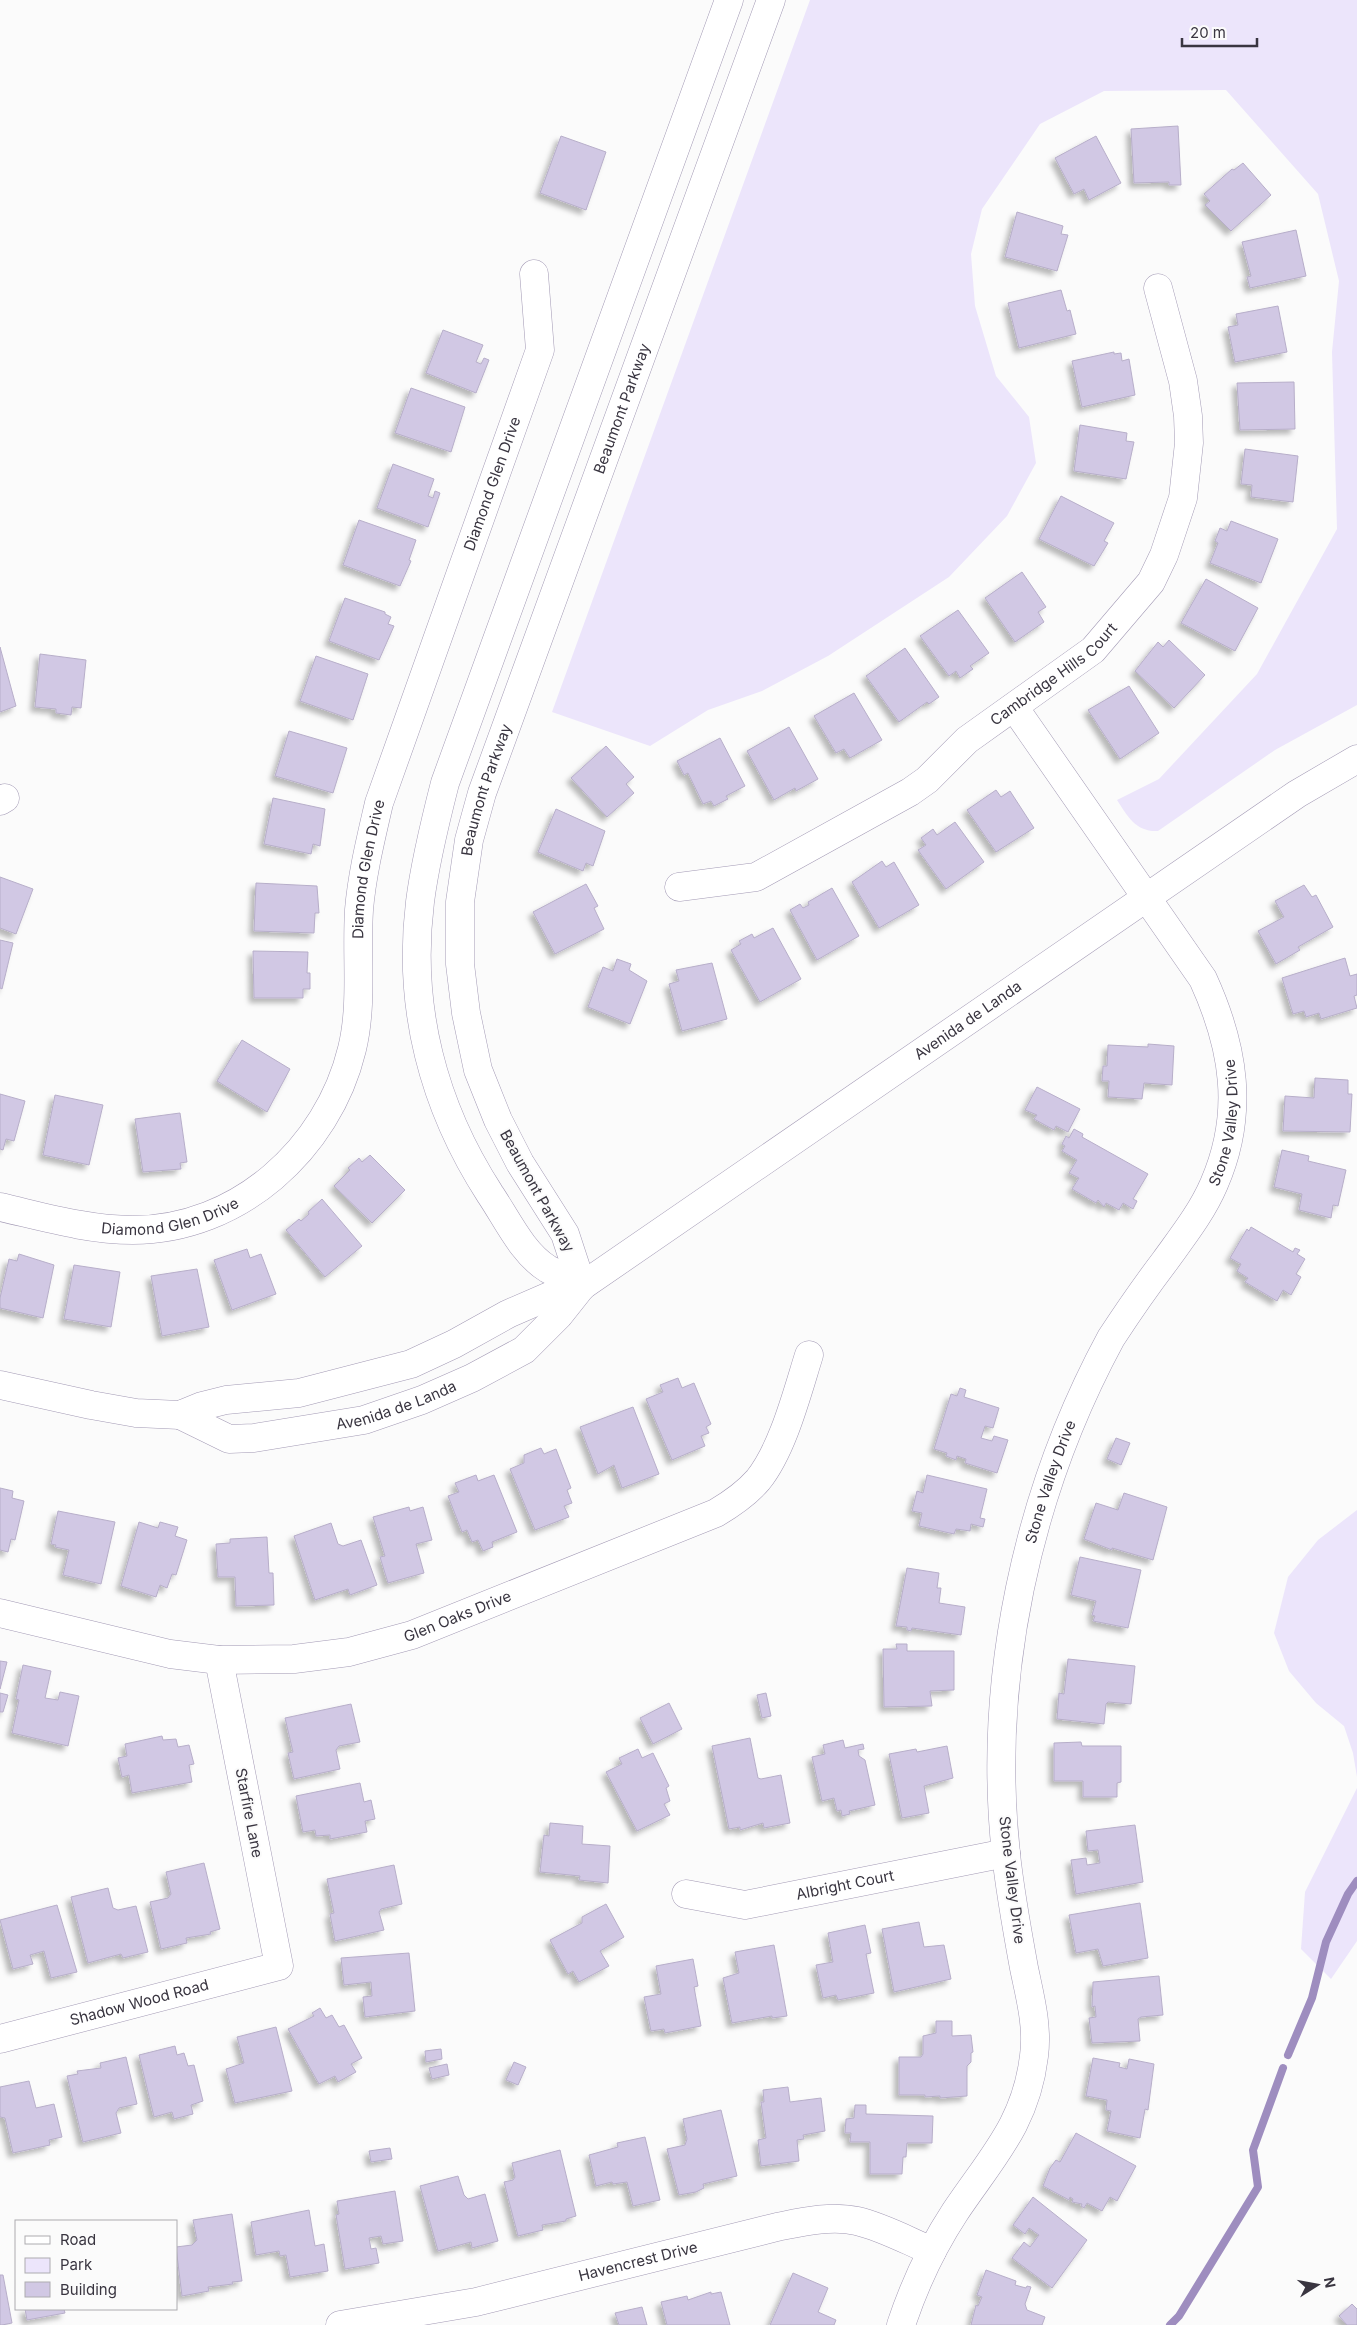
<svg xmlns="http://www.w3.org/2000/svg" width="1357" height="2325" viewBox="0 0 1357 2325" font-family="Inter,sans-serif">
  <defs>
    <filter id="shadow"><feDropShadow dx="-4.5" dy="4.5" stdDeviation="2.5" flood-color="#0004"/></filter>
  </defs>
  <rect width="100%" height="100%" fill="#fbfbfb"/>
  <g fill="#ece5fb">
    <path d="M810 0H1357V705L1275 750 1158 831C1136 832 1128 817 1117 800L1159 779 1257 674 1337 529 1332 352 1339 281 1318 194 1226 90 1104 91 1040 124 982 209 971 254 975 306 996 376 1029 417 1036 463 1007 516 949 577 828 656 762 691 708 710 650 746 552 712Z"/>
    <path d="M1357 1510V1777L1353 1753 1344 1726 1316 1703 1289 1671 1274 1633 1288 1577 1318 1540Z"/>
    <path d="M1357 1788V1941L1331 1979 1301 1949 1305 1892Z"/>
  </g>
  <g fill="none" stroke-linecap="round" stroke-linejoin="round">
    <g stroke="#9e8dbf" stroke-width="8">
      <path d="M1288 2055 1312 1998 1326 1942 1348 1894 1357 1881"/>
      <path d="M1170 2325 1179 2316 1258 2187 1253 2150 1283 2068"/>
    </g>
  </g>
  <g fill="#d1c8e4" stroke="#b7aec9" filter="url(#shadow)">
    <path d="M1178 126 1181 185H1169V182L1134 183 1131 129Z"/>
    <path d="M561 136 606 152 586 210 540 193Z"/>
    <path d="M1096 136 1121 183 1089 200 1084 189 1074 194 1055 158Z"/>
    <path d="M1243 163 1271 195 1231 231 1205 205 1210 201 1204 194 1232 169 1234 170Z"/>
    <path d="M1017 212 1063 226 1061 234 1068 235 1057 271 1005 257Z"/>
    <path d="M1296 230 1306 276 1250 288 1247 277 1251 276 1242 242Z"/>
    <path d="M1061 290 1067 311 1070 310 1076 334 1019 348 1008 303Z"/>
    <path d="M1278 306 1287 352 1235 362 1228 327 1238 325 1236 314Z"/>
    <path d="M443 330 483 345 476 362 481 364 484 358 489 360 476 393 426 373Z"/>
    <path d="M1114 352V354L1121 353 1122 361 1129 359 1135 395 1082 407 1072 361Z"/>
    <path d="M1294 382 1295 429 1240 430 1237 383Z"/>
    <path d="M411 388 465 407 451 452 395 433Z"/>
    <path d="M1080 425 1127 433 1126 441 1134 442 1126 479 1074 471Z"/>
    <path d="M1245 449 1298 456 1293 502 1251 497 1252 485 1241 484Z"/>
    <path d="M393 464 434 479 428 496 433 498 435 491 440 493 428 527 377 508Z"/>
    <path d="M1061 496 1114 523 1104 541 1108 543 1094 566 1039 539Z"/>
    <path d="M359 520 416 540 409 560 411 561 400 586 343 565Z"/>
    <path d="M1231 521 1278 539 1261 583 1210 563 1218 543 1215 541 1220 528 1227 531Z"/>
    <path d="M1022 572 1046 607 1038 612 1044 622 1015 642 985 598Z"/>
    <path d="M1206 579 1258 608 1235 651 1181 623Z"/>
    <path d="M345 598 385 612V614L391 617 388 624 394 626 379 660 329 641Z"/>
    <path d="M958 610 989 653 970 666 973 669 960 678 956 671 949 676 920 636Z"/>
    <path d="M1169 640 1205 675 1174 708 1135 671 1158 642 1163 647Z"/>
    <path d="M0 647 16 706 0 712Z"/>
    <path d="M905 648 939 697 929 704 927 702 899 722 866 676Z"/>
    <path d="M40 654 86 660 81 708 72 707 71 715 56 713V709L35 707Z"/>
    <path d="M316 656 368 674 353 720 300 701Z"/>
    <path d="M1129 686 1159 733 1120 759 1088 710Z"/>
    <path d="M854 693 882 740 850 758 844 749 836 753 814 716Z"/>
    <path d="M789 727 818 779 796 791 795 788 774 800 747 751Z"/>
    <path d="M289 731 347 748 333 793 275 776Z"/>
    <path d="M720 738 745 786 726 796 728 799 714 806 711 801 703 804 688 773 684 775 677 761Z"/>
    <path d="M606 746 634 777 626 784 634 793 607 817 571 778Z"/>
    <path d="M996 790 1001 797 1010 791 1034 828 996 852 967 810Z"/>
    <path d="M273 798 325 809 320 846 313 844 311 854 264 844Z"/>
    <path d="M556 809 605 831 593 866 586 863 583 871 538 852Z"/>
    <path d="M955 822 984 862 946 889 918 850 926 845 921 838 933 829 937 835Z"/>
    <path d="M882 861 886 867 894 862 919 905 879 928 852 882Z"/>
    <path d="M0 877 33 889 16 934 0 928Z"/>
    <path d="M256 883 317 886 319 913H315L314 933 254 931Z"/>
    <path d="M586 884 598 906 594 908 604 929 555 954 533 912Z"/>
    <path d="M1304 885 1312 897 1316 895 1333 927 1298 947 1300 950 1276 964 1258 931 1284 917 1275 901Z"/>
    <path d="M832 888 859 936 817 960 790 910 800 904 803 908 809 905 808 902Z"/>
    <path d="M773 928 801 979 760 1002 731 950 741 944 739 941 752 934 754 938Z"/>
    <path d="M0 940 13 943 2 989 0 988Z"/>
    <path d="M253 951 308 952 307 973H310V989H303V998H254Z"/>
    <path d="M1345 958 1350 976 1357 974V995L1354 996 1357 1008 1321 1019 1319 1013 1306 1017 1304 1011 1293 1014 1282 978Z"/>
    <path d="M617 959 631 964 629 970 647 981 630 1024 588 1007 603 967 613 971Z"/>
    <path d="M712 963 727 1019 682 1031 669 984 679 981 676 970Z"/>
    <path d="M242 1040 290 1069 267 1112 217 1081Z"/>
    <path d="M1148 1044 1174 1046 1172 1085 1144 1083 1142 1099 1108 1097 1109 1081H1102L1103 1066H1107L1108 1045 1148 1047Z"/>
    <path d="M1315 1078 1348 1080V1094H1352L1350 1132 1283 1131 1285 1096 1314 1098Z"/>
    <path d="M1037 1087 1080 1109 1068 1132 1056 1126 1054 1130 1034 1119 1037 1115 1025 1110Z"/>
    <path d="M0 1094 25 1101 14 1141 6 1139 3 1150 0 1149Z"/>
    <path d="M55 1095 103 1105 89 1165 43 1155Z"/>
    <path d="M180 1113 187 1162 180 1163 181 1169 143 1172 135 1119Z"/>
    <path d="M1074 1129 1083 1134 1082 1137 1148 1174 1133 1199 1137 1201 1133 1209 1123 1203 1119 1210 1106 1203 1104 1207 1098 1200 1096 1203 1072 1189 1079 1178 1069 1173 1077 1160 1062 1151 1065 1146 1062 1144 1066 1136 1069 1138Z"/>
    <path d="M1282 1150 1309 1156 1308 1161 1346 1170 1338 1206 1333 1205 1331 1218 1299 1210 1302 1194 1274 1187Z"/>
    <path d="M370 1155 405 1190 372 1223 334 1186 350 1170 348 1168 359 1158 362 1162Z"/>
    <path d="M322 1199 362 1246 325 1277 286 1230 299 1219 301 1221 309 1214 308 1212Z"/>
    <path d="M1251 1227 1293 1252 1295 1248 1300 1250 1297 1254 1305 1259 1296 1274 1301 1277 1291 1295 1283 1290 1277 1301 1245 1282 1248 1278 1237 1271 1241 1264 1230 1258 1247 1229 1249 1231Z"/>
    <path d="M247 1249 250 1258 261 1254 276 1294 232 1310 214 1260Z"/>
    <path d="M19 1254 54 1265 43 1318 0 1308V1298L9 1259 17 1261Z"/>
    <path d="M74 1265 120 1272 111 1327 64 1319Z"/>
    <path d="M197 1269 209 1327 162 1336 151 1276Z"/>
    <path d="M678 1378 682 1388 694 1383 711 1424 706 1427 709 1433 701 1436 705 1446 672 1460 646 1399 663 1392 660 1385Z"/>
    <path d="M960 1388 966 1390 964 1397 999 1408 993 1428 985 1426 981 1438 992 1441 994 1436 1008 1440 997 1473 965 1463 966 1459 957 1456 956 1460 946 1456 947 1453 934 1449 951 1394 957 1396Z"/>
    <path d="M633 1407 659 1474 622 1488 614 1465 598 1474 580 1427Z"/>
    <path d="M1116 1438 1130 1443 1121 1465 1107 1459Z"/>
    <path d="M541 1448 544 1454 556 1449 571 1488 567 1490 572 1503 564 1506 569 1517 535 1530 510 1469 524 1463V1455Z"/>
    <path d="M476 1475 478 1481 494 1475 517 1532 492 1542 493 1547 483 1551 478 1540 472 1542 467 1530 462 1532 448 1496 459 1492 455 1483Z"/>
    <path d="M927 1475 987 1489 980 1518 985 1519 983 1527 971 1524 970 1531 956 1529 954 1534 919 1526 922 1513 912 1511 917 1491 923 1493Z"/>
    <path d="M0 1488 13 1491 12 1498 24 1501 15 1540 11 1539 8 1552 0 1550Z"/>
    <path d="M1124 1493 1167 1507 1153 1560 1112 1548V1550L1084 1539 1096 1503 1118 1510Z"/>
    <path d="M409 1507 410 1511 423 1507 432 1540 416 1544 424 1573 388 1583 380 1557 385 1556 373 1517Z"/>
    <path d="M58 1511 115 1522 101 1584 63 1575 69 1550 55 1547 56 1545 51 1544Z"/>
    <path d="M139 1522 158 1528 160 1522 178 1527 175 1536 187 1540 176 1575 172 1574 167 1588 160 1585 156 1597 121 1586Z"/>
    <path d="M331 1523 338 1544 343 1546 361 1540 377 1585 350 1595 348 1589 315 1600 294 1536Z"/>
    <path d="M267 1537 269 1573H273L274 1605 236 1606 235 1577H218L216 1544 230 1543V1539Z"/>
    <path d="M1080 1557 1141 1570 1128 1628 1093 1621 1095 1616 1092 1615 1096 1601 1071 1595Z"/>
    <path d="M907 1568 939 1573 937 1588H941L939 1603 965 1607 961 1635 912 1628 911 1631 907 1630V1627L896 1626Z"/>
    <path d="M896 1644H907V1651H954V1690L930 1691 932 1706 884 1707 883 1649H897Z"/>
    <path d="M1068 1659 1135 1666 1131 1704 1108 1702 1106 1704 1104 1724 1057 1719 1059 1693 1064 1694Z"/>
    <path d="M0 1661 7 1662 0 1689Z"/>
    <path d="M23 1665 51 1671 45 1698 58 1700 60 1692 79 1696 68 1746 12 1733 19 1700 16 1699Z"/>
    <path d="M0 1693 8 1695 3 1712H0Z"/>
    <path d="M766 1693 771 1716 762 1718 757 1695Z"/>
    <path d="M669 1703 682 1729 653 1744 640 1718Z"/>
    <path d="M351 1704 360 1742 339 1746 336 1750 340 1769 294 1779 288 1753 293 1752 285 1718Z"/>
    <path d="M162 1736 163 1740 176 1739 178 1747 189 1745 194 1764 189 1765 192 1782 132 1793 129 1775 122 1777 118 1758 127 1756 125 1744Z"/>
    <path d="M750 1738 758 1778 761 1779 781 1775 790 1823 764 1828 763 1823 740 1830V1827L729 1829 712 1746Z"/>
    <path d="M843 1740 845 1748 863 1744 864 1749 858 1750 859 1756 865 1760 875 1805 849 1811 850 1814 842 1816 841 1810 837 1811 834 1798 822 1801 812 1757 825 1754 823 1745Z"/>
    <path d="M1081 1742 1082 1746H1121V1782L1117 1783V1797H1083V1781H1054V1743Z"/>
    <path d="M947 1746 953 1778 924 1786 929 1813 902 1818 889 1754 916 1749 917 1752Z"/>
    <path d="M638 1749 642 1758 653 1753 669 1786 666 1788 670 1801 664 1804 670 1815 637 1831 606 1772 622 1764 619 1758Z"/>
    <path d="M360 1783 364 1802 371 1800 375 1819 365 1821 367 1832 330 1839V1835L316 1836 315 1830 303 1832 296 1796Z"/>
    <path d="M550 1823 583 1826 582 1844 610 1846 608 1883 579 1880 580 1876 540 1872 544 1835 549 1836Z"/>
    <path d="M1135 1825 1143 1882 1076 1894 1071 1860 1086 1858 1087 1865 1100 1863 1098 1850 1088 1851 1086 1831Z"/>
    <path d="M204 1863 220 1929 210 1932 211 1934 186 1938 187 1943 161 1949 150 1902 168 1898 171 1894 166 1872Z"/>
    <path d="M394 1865 402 1904 381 1909 379 1912 384 1930 335 1941 330 1914 334 1913 327 1879Z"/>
    <path d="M108 1888 113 1908 118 1910 136 1906 148 1952 123 1958 121 1954 88 1963 71 1897Z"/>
    <path d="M1140 1903 1148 1958 1103 1966 1098 1949 1076 1953 1069 1915Z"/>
    <path d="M606 1904 624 1937 600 1951 609 1966 579 1982 573 1971 568 1974 550 1940 582 1923V1917Z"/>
    <path d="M57 1905 77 1972 51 1978 44 1951 30 1955 33 1964 13 1969 0 1920Z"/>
    <path d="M919 1922 924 1947 944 1945 951 1979 894 1992 882 1929Z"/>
    <path d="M865 1925 871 1953 866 1954 874 1993 838 2000 836 1995 823 1998 816 1965 833 1962 828 1933Z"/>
    <path d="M774 1945 787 2016 772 2018V2016L732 2023 723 1978 739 1973 735 1952Z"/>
    <path d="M409 1953 415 2011 365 2017 363 1997 372 1996 371 1982 344 1985 341 1958Z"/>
    <path d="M693 1959 698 1986 694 1987 701 2026 665 2033 664 2029 651 2031 644 1997 661 1994 656 1966Z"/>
    <path d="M1159 1976 1163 2015 1141 2017 1138 2019 1140 2041 1092 2043 1089 2018 1096 2017 1095 2006 1092 2007 1093 1982Z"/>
    <path d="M320 2008 326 2018 332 2015 339 2027 344 2025 362 2058 351 2064 356 2072 338 2082 335 2076 319 2084 288 2029 314 2016 312 2013Z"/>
    <path d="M936 2021H952V2036L971 2035 973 2052 971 2053V2062L967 2066V2096L940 2098V2096L925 2097V2095H899V2057H921L923 2054V2036L936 2033Z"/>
    <path d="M276 2027 292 2091 235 2103 226 2069 244 2063 237 2037Z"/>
    <path d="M175 2046 177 2055 184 2053 188 2066 194 2065 203 2101 191 2105 193 2114 174 2119 172 2112 154 2117 139 2055Z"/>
    <path d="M441 2049 442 2059 426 2062 425 2051Z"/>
    <path d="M126 2057 137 2104 119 2108 116 2113 121 2133 83 2142 67 2076 78 2074 77 2071 101 2068 100 2063Z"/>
    <path d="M1093 2058 1120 2063 1119 2067 1127 2069 1129 2059 1154 2064 1148 2110 1145 2109 1140 2138 1107 2131 1111 2111 1106 2110 1107 2100 1086 2096Z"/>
    <path d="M514 2062 526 2067 518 2085 506 2080Z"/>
    <path d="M447 2064 449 2075 432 2079 429 2068Z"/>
    <path d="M29 2081 36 2108 54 2104 62 2137 49 2140 50 2145 13 2153 5 2118 0 2117V2087Z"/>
    <path d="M788 2087 790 2102 821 2098 825 2131 803 2135 804 2139 797 2140 799 2161 761 2166 758 2140 766 2138 761 2102H764L763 2090Z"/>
    <path d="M855 2105H866V2114L933 2116 932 2143H907L906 2157H903L902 2174H870V2142H850L851 2133H845L846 2119 854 2118Z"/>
    <path d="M721 2110 737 2176 703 2184 704 2188 696 2192 679 2195 667 2149 685 2145 687 2139 683 2119Z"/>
    <path d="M1076 2133 1136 2166 1117 2201 1110 2197 1102 2211 1087 2203 1084 2208 1081 2206 1082 2204 1072 2202 1073 2199 1070 2197 1069 2200 1043 2186 1050 2168 1056 2160 1060 2162Z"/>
    <path d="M645 2137 660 2200 633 2206 627 2182 613 2184 612 2182 596 2186 589 2155 618 2147 617 2143Z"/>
    <path d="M390 2148 392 2159 371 2162 369 2151Z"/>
    <path d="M560 2150 576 2216 566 2219V2221L542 2225 543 2230 518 2236 504 2182 513 2180 515 2177 512 2163Z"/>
    <path d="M458 2176 464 2195 468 2199 485 2194 498 2241 472 2248 471 2242 438 2251 420 2186Z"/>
    <path d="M395 2191 403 2241 383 2244 381 2236 369 2238 371 2249 376 2248 379 2263 345 2269 336 2215 339 2214 337 2201Z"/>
    <path d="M1033 2197 1087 2240 1052 2288 1012 2258 1024 2242 1030 2247 1039 2235 1029 2228 1025 2234 1013 2225Z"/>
    <path d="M309 2210 315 2246 324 2244 328 2271 290 2277 286 2255 280 2256 279 2251 256 2255 251 2222Z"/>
    <path d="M232 2214 242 2281 232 2282 233 2284 208 2287 209 2291 182 2296 176 2247 192 2245 197 2240 193 2220Z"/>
    <path d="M986 2270 1016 2281 1015 2285 1026 2288 1027 2286 1031 2287 1025 2304 1027 2310 1045 2317 1042 2325H971L976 2305 978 2306 982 2297 977 2295Z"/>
    <path d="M793 2273 828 2288 818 2312 836 2320 834 2325H770Z"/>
    <path d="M0 2275H3L12 2323 2 2325H0Z"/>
    <path d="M711 2292V2294L721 2292 730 2325H667L661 2302 687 2296 688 2300Z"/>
    <path d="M1352 2304 1357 2309V2325H1347L1339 2316Z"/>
    <path d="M642 2307 647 2325H619L615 2313Z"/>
    <path d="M25 2309H64L65 2313 27 2320Z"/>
  </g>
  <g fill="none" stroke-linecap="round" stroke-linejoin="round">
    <g stroke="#a39ab5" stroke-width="29">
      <g id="minor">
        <path d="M0 801 5 798"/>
        <path id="s1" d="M679 887 756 877 910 792 927 780 967 740 1093 650 1151 582 1164 555 1183 498 1189 443 1188 416 1183 381 1158 288"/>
        <path id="s2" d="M0 1207C44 1217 88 1230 133 1230 238 1230 328 1149 352 1049 363 1004 356 956 359 910 362 874 371 838 379 803L540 350 534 274"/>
        <path d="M582 1286C571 1280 559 1275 548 1269 522 1253 507 1219 490 1194 433 1106 407 1007 420 902 425 862 435 822 445 783L729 0"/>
        <path id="s3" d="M582 1286 565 1234 520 1163 498 1120 478 1070 466 1013 460 964V902L469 840 482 793 771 0"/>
        <path d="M0 1385 91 1405 136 1413 180 1415 202 1406 226 1400 299 1393 411 1364 454 1344 508 1314 554 1294 582 1286"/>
        <path id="s4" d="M180 1415 229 1439 254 1438 364 1420 422 1400 472 1378 524 1350 559 1315 582 1286 1297 794 1357 759"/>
        <path id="s5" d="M0 1613 170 1654 219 1660 294 1659 349 1652 412 1635 716 1513C731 1504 746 1494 758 1480 783 1449 797 1393 809 1355"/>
        <path id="s6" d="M686 1894 745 1905 1006 1853"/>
        <path id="s7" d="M0 2039 279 1966 219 1660"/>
        <path id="s8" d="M340 2325 476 2302 777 2227C802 2222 831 2215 857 2221 883 2227 908 2241 932 2251"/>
        <path id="s9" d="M901 2325C914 2286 932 2247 955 2212 991 2158 1026 2124 1034 2056 1038 2026 1030 1997 1024 1968 1017 1930 1010 1892 1006 1854 987 1679 1027 1493 1111 1338 1128 1312 1146 1286 1165 1261 1183 1236 1202 1212 1214 1184 1245 1113 1234 1047 1203 979L1014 707"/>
      </g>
    </g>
    <use href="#minor" stroke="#fff" stroke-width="28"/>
  </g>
  <g text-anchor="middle" stroke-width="4" stroke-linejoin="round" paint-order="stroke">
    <g font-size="15" fill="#393540" stroke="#fbfbfb">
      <text dy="5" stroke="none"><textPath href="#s3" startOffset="931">Beaumont Parkway</textPath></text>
      <text dy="5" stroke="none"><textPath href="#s2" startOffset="1028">Diamond Glen Drive</textPath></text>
      <text dy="5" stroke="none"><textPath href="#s1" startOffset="440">Cambridge Hills Court</textPath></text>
      <text dy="5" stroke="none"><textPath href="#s3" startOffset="526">Beaumont Parkway</textPath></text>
      <text dy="5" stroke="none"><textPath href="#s2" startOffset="622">Diamond Glen Drive</textPath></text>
      <text dy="5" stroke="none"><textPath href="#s4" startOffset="921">Avenida de Landa</textPath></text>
      <text dy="5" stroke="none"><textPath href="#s9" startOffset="1290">Stone Valley Drive</textPath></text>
      <text transform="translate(537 1191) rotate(61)" y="5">Beaumont Parkway</text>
      <text dy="5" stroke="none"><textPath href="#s2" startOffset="174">Diamond Glen Drive</textPath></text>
      <text dy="5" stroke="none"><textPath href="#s4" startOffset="226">Avenida de Landa</textPath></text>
      <text dy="5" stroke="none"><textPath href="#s9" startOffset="885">Stone Valley Drive</textPath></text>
      <text dy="5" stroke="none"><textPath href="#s5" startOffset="469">Glen Oaks Drive</textPath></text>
      <text transform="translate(249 1813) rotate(79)" y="5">Starfire Lane</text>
      <text transform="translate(1012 1880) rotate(83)" y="5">Stone Valley Drive</text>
      <text dy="5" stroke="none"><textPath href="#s6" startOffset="162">Albright Court</textPath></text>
      <text dy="5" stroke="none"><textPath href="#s7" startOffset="144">Shadow Wood Road</textPath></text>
      <text dy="5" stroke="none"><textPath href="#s8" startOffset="305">Havencrest Drive</textPath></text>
    </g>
  </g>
  <rect x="15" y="2220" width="162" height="90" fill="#fbfbfb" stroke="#adacb0"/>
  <rect x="25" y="2236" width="25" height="8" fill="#ffffff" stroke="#adacb0"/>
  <text x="60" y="2245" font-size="15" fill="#393540">Road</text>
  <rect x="25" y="2258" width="25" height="15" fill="#ece5fb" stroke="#adacb0"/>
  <text x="60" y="2270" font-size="15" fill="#393540">Park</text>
  <rect x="25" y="2282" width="25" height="15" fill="#d1c8e4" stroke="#adacb0"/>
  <text x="60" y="2295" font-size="15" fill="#393540">Building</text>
  <g transform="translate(1317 2285) rotate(79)" stroke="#fbfbfb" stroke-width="4" paint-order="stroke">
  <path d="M0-4L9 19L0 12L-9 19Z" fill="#393540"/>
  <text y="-8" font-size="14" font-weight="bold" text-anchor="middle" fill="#393540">N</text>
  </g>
  <path d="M1182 38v8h75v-8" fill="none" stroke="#393540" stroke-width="2.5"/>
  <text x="1190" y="38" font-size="15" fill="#393540" stroke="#fbfbfb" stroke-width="4" paint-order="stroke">20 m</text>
</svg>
